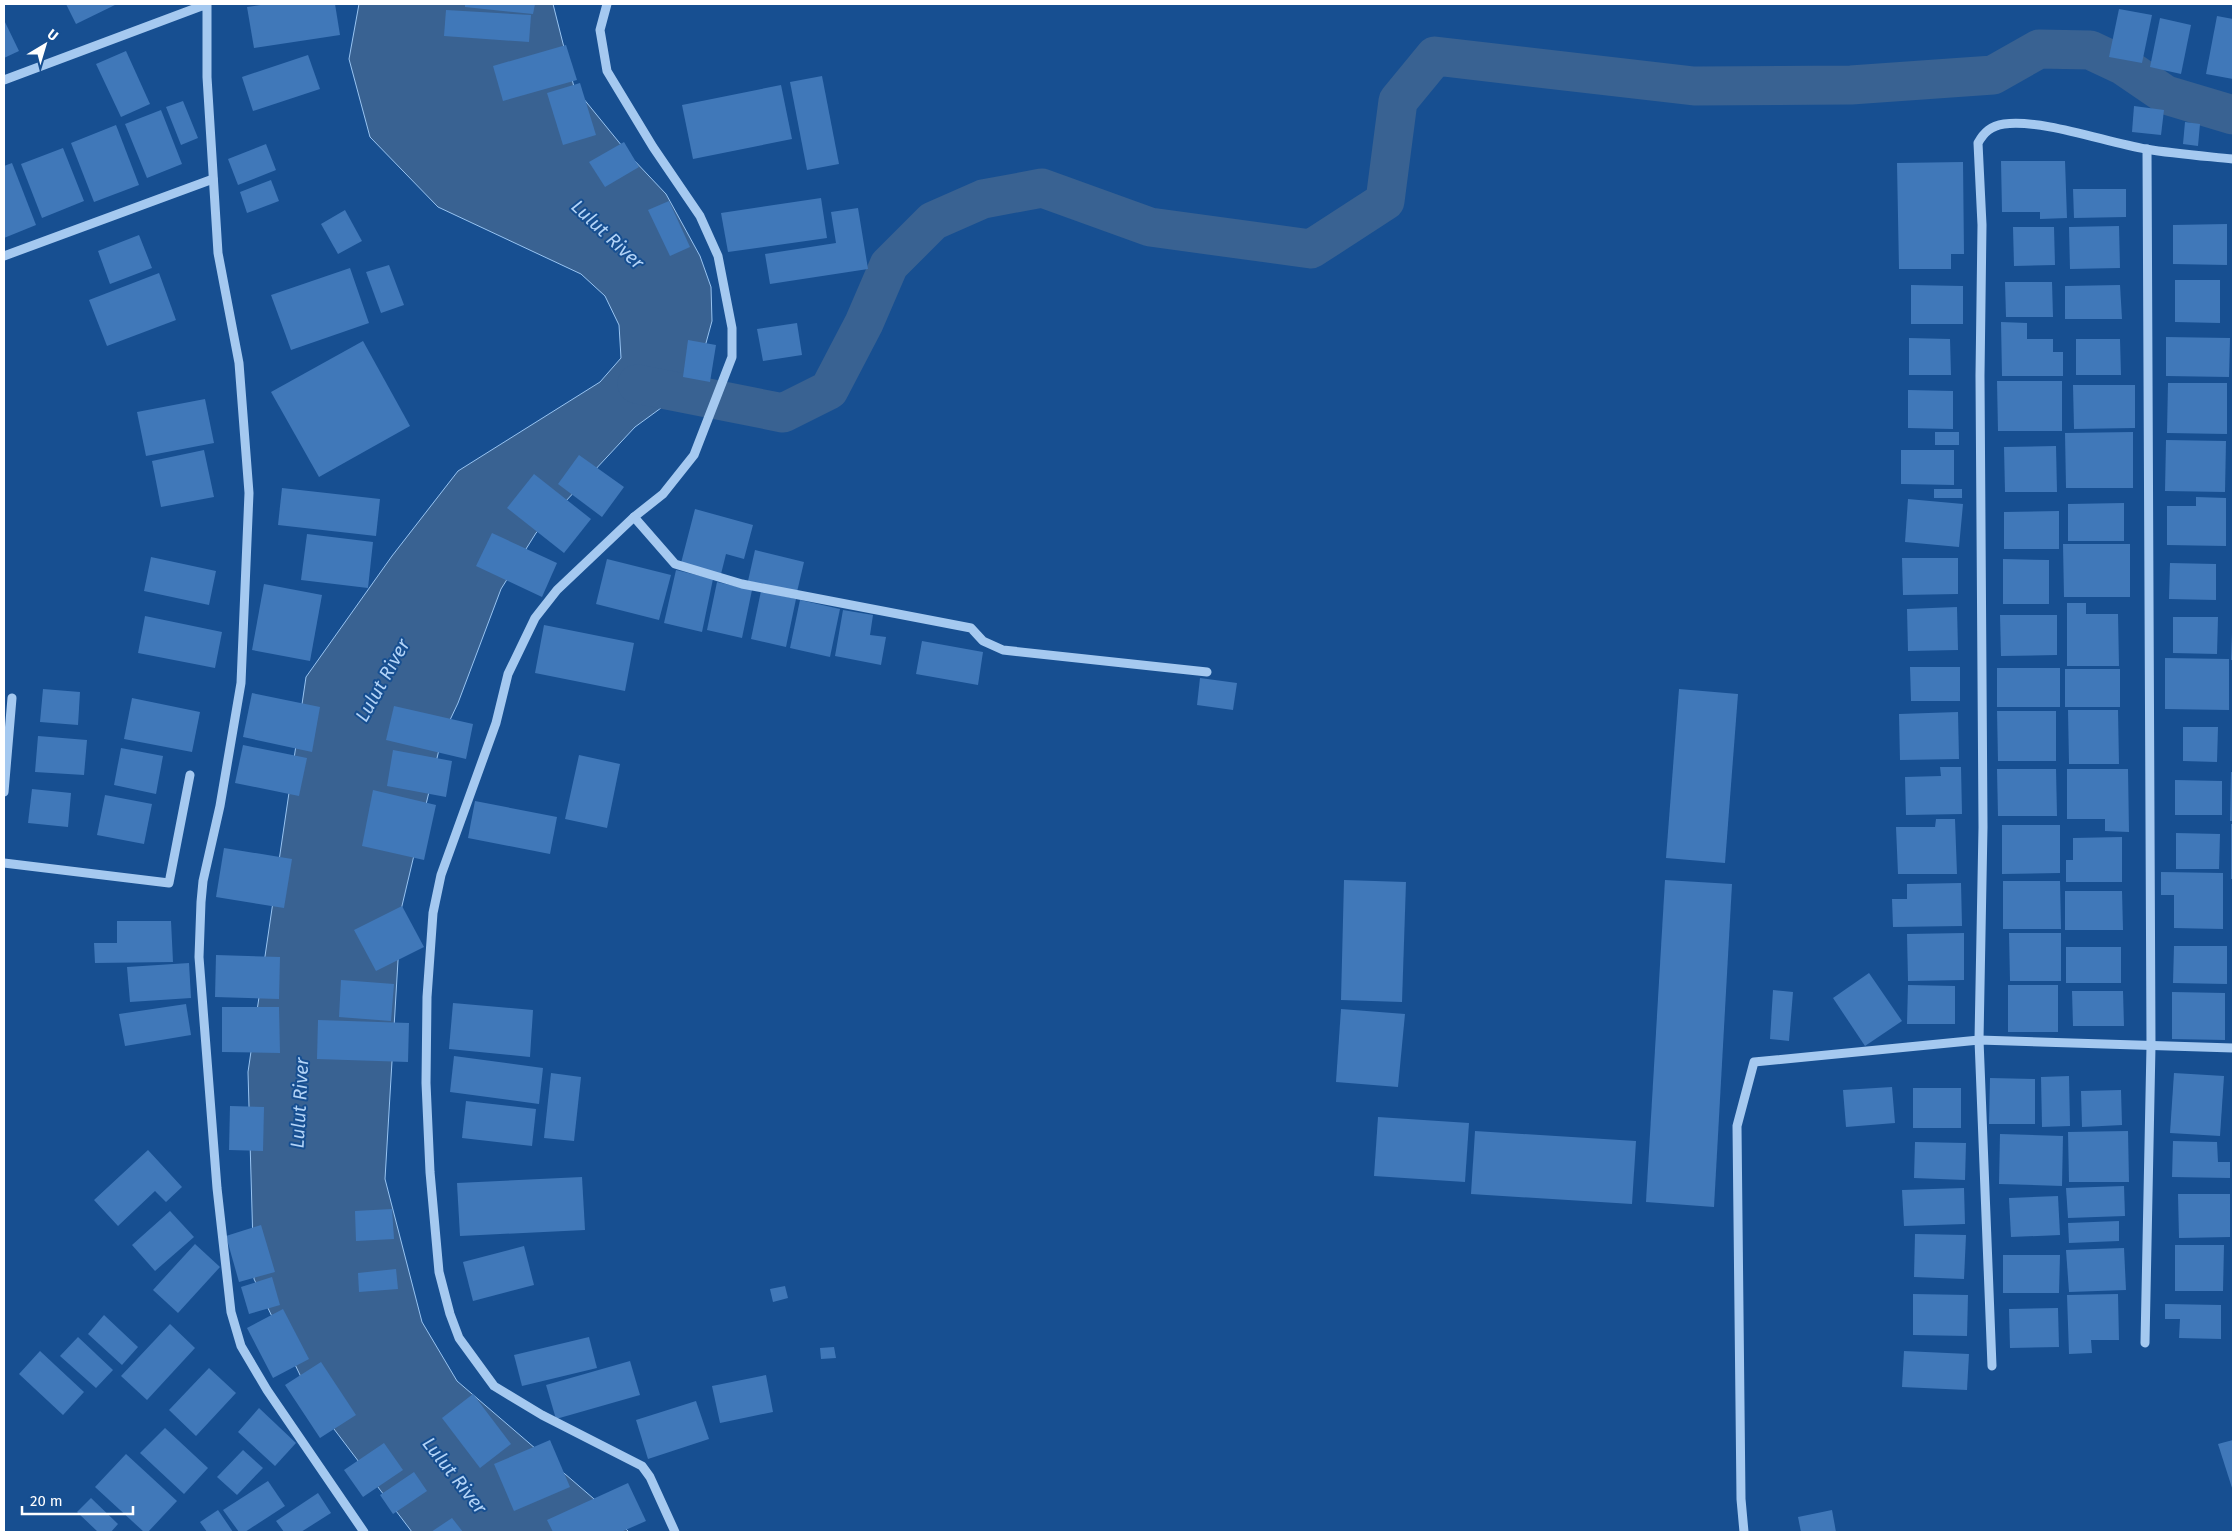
<svg xmlns="http://www.w3.org/2000/svg" width="2237" height="1536" viewBox="0 0 2237 1536" font-family="'Fira Sans',sans-serif">
  <rect width="100%" height="100%" fill="#174f91"/>
  <path fill="#396292" stroke="#98c4f2" d="M359 4H553L574 87 631 157 666 194 700 256 711 287 712 321 703 354 685 386 661 408 635 427 536 533 501 589 458 703 442 737 401 910 385 1179 422 1322 457 1381 608 1511 629 1532H412L312 1400 254 1279 248 1072 306 677 392 556 458 471 600 382 621 358 619 325 605 296 581 274 438 207 370 137 349 59Z"/>
  <g fill="none" stroke-linecap="round" stroke-linejoin="round">
    <path stroke="#396292" stroke-width="39" d="M637 384 783 413 829 390 864 323 889 265 933 221 983 199 1042 188 1150 227 1311 249 1385 201 1398 101 1435 56 1694 86 1851 85 1993 75 2039 49 2090 50 2122 65 2166 95 2233 115"/>
  </g>
  <g fill="#4078b9">
    <path d="M66 4H117L76 24Z"/>
    <path d="M267 4H335L340 35 254 48 247 7Z"/>
    <path d="M465 4H535L533 14 465 7Z"/>
    <path d="M2119 9 2152 15 2142 63 2109 57Z"/>
    <path d="M446 10 531 15 529 42 444 36Z"/>
    <path d="M2217 16 2233 19V79L2206 74Z"/>
    <path d="M2160 18 2191 25 2181 74 2150 67Z"/>
    <path d="M4 20 19 51 4 58Z"/>
    <path d="M566 45 577 80 503 101 493 66Z"/>
    <path d="M126 51 150 104 121 117 96 64Z"/>
    <path d="M308 55 320 89 253 111 242 77Z"/>
    <path d="M822 76 839 164 807 170 790 82Z"/>
    <path d="M580 83 596 135 563 145 547 93Z"/>
    <path d="M781 85 792 139 693 159 682 105Z"/>
    <path d="M183 101 198 138 181 145 166 107Z"/>
    <path d="M2134 106 2164 110 2161 135 2132 132Z"/>
    <path d="M161 110 182 164 147 178 125 124Z"/>
    <path d="M2185 122 2200 124 2198 146 2183 144Z"/>
    <path d="M116 125 139 185 94 202 71 143Z"/>
    <path d="M624 142 639 167 605 187 589 162Z"/>
    <path d="M266 144 276 170 238 185 228 159Z"/>
    <path d="M63 148 84 201 42 218 21 164Z"/>
    <path d="M2001 161H2065L2067 218 2040 219V212H2002Z"/>
    <path d="M1963 162 1964 254H1951V269H1899L1897 163Z"/>
    <path d="M12 163 36 225 4 238V166Z"/>
    <path d="M271 180 279 201 247 213 240 192Z"/>
    <path d="M2073 189H2126V217L2074 218Z"/>
    <path d="M821 198 827 238 728 252 721 213Z"/>
    <path d="M669 201 690 247 670 256 648 210Z"/>
    <path d="M858 208 868 269 770 284 765 254 836 243 831 212Z"/>
    <path d="M345 210 362 241 338 254 321 224Z"/>
    <path d="M2227 224V265L2173 264V225Z"/>
    <path d="M2119 226 2120 268 2070 269 2069 227Z"/>
    <path d="M2013 227H2054L2055 265 2014 266Z"/>
    <path d="M139 235 152 268 110 284 98 251Z"/>
    <path d="M389 265 404 305 381 313 366 272Z"/>
    <path d="M350 268 369 323 291 350 271 295Z"/>
    <path d="M159 273 176 320 107 346 89 300Z"/>
    <path d="M2175 280H2220V323L2175 322Z"/>
    <path d="M2005 282H2052L2053 317H2006Z"/>
    <path d="M1911 285 1963 286V324H1911Z"/>
    <path d="M2120 285 2122 319H2065V286Z"/>
    <path d="M2001 322 2027 323V339H2053V352H2063V376H2002Z"/>
    <path d="M797 323 802 355 763 361 757 329Z"/>
    <path d="M2166 337 2230 338 2229 377 2166 376Z"/>
    <path d="M1909 338 1950 339 1951 375H1909Z"/>
    <path d="M2076 339H2120L2121 375H2076Z"/>
    <path d="M688 340 716 345 710 382 683 377Z"/>
    <path d="M363 341 410 426 319 477 271 392Z"/>
    <path d="M1997 381H2062V431H1998Z"/>
    <path d="M2168 383H2227V434L2167 433Z"/>
    <path d="M2073 385H2135V428L2074 429Z"/>
    <path d="M1908 390 1953 391V429L1908 428Z"/>
    <path d="M205 399 214 443 146 456 137 412Z"/>
    <rect x="1935" y="432" width="24" height="13"/>
    <path d="M2133 432V488H2066L2065 433Z"/>
    <path d="M2166 440 2226 441 2225 492 2165 491Z"/>
    <path d="M2056 446 2057 492H2005L2004 447Z"/>
    <path d="M204 450 214 497 161 507 152 461Z"/>
    <path d="M1901 450H1954V485L1901 484Z"/>
    <path d="M579 455 624 487 602 517 558 484Z"/>
    <path d="M534 474 591 519 564 553 507 508Z"/>
    <path d="M282 488 380 499 376 536 278 525Z"/>
    <rect x="1934" y="489" width="28" height="9"/>
    <path d="M2196 497 2226 498V546L2167 545V506H2196Z"/>
    <path d="M1908 499 1963 504 1959 547 1905 542Z"/>
    <path d="M2124 503V541H2068V504Z"/>
    <path d="M695 509 753 525 744 559 726 554 721 574 681 563Z"/>
    <path d="M2059 511V549H2004V512Z"/>
    <path d="M492 533 557 563 542 597 476 566Z"/>
    <path d="M307 534 373 542 368 588 301 580Z"/>
    <path d="M2063 544H2130V597H2064Z"/>
    <path d="M755 550 804 562 797 592 748 581Z"/>
    <path d="M151 557 216 571 209 605 144 591Z"/>
    <path d="M1902 558H1958V594L1903 595Z"/>
    <path d="M607 559 671 575 659 620 596 604Z"/>
    <path d="M2003 559 2049 560V604H2003Z"/>
    <path d="M2170 563 2216 564V600L2169 599Z"/>
    <path d="M676 570 713 579 702 632 664 623Z"/>
    <path d="M717 582 752 590 742 638 707 630Z"/>
    <path d="M264 584 322 595 310 661 252 650Z"/>
    <path d="M761 591 796 599 786 647 751 639Z"/>
    <path d="M800 600 840 609 830 657 790 648Z"/>
    <path d="M2067 603H2086V614H2118L2119 666H2067Z"/>
    <path d="M1957 607 1958 650 1908 651 1907 609Z"/>
    <path d="M843 610 873 615 870 635 886 637 881 665 835 656Z"/>
    <path d="M2000 615H2057V655L2001 656Z"/>
    <path d="M145 616 222 632 215 668 138 653Z"/>
    <path d="M2173 617H2218L2217 654 2173 653Z"/>
    <path d="M544 625 634 643 625 691 535 673Z"/>
    <path d="M2232 633H2233V660H2231Z"/>
    <path d="M922 641 983 652 978 685 916 674Z"/>
    <path d="M2165 658 2229 659V710L2165 709Z"/>
    <path d="M1910 667H1960V701H1911Z"/>
    <rect x="1997" y="668" width="63" height="39"/>
    <rect x="2065" y="669" width="55" height="38"/>
    <path d="M1200 678 1237 683 1233 710 1197 705Z"/>
    <path d="M43 689 80 692 78 725 40 722Z"/>
    <path d="M1679 689 1738 694 1725 863 1666 858Z"/>
    <path d="M252 693 320 707 312 752 243 737Z"/>
    <path d="M132 698 200 712 192 752 124 739Z"/>
    <path d="M394 706 473 724 466 759 386 740Z"/>
    <path d="M2068 710H2118L2119 764H2069Z"/>
    <path d="M1997 711H2056V761H1998Z"/>
    <path d="M1958 712 1959 759 1900 760 1899 714Z"/>
    <path d="M2183 727H2218L2217 762 2183 761Z"/>
    <path d="M38 736 87 740 84 775 35 772Z"/>
    <path d="M243 745 307 758 299 796 235 783Z"/>
    <path d="M121 748 163 756 156 794 114 785Z"/>
    <path d="M393 750 452 761 446 797 387 786Z"/>
    <path d="M579 755 620 764 607 828 565 819Z"/>
    <path d="M1940 767H1961L1962 814 1906 815 1905 777 1941 776Z"/>
    <path d="M1997 769H2056L2057 816H1998Z"/>
    <path d="M2067 769H2128L2129 832 2105 831V819H2067Z"/>
    <path d="M2231 772H2233V821H2230Z"/>
    <path d="M2175 780 2222 781V815H2175Z"/>
    <path d="M32 789 71 793 68 827 28 823Z"/>
    <path d="M373 790 436 805 424 860 362 846Z"/>
    <path d="M105 795 152 804 144 844 97 835Z"/>
    <path d="M475 801 557 817 550 854 468 838Z"/>
    <path d="M1936 819H1955L1957 874H1898L1896 827H1935Z"/>
    <rect x="2231" y="824" width="2" height="55"/>
    <path d="M2002 825H2060V873L2002 874Z"/>
    <path d="M2176 833 2220 834 2219 869H2176Z"/>
    <path d="M2122 837V882H2066V860H2073V838Z"/>
    <path d="M224 848 292 859 284 908 216 897Z"/>
    <path d="M2161 872 2223 873V929L2174 928V895H2161Z"/>
    <path d="M1344 880 1406 882 1402 1002 1341 1000Z"/>
    <path d="M1665 880 1732 884 1714 1207 1646 1202Z"/>
    <path d="M2003 881H2060L2061 929H2003Z"/>
    <path d="M1961 883 1962 926 1893 927 1892 899H1907V884Z"/>
    <path d="M2065 891H2122L2123 930H2065Z"/>
    <path d="M402 906 424 947 376 971 354 930Z"/>
    <path d="M117 921H171L173 962 95 963 94 943H117Z"/>
    <path d="M1964 933V980L1908 981 1907 934Z"/>
    <path d="M2009 933H2061V981H2010Z"/>
    <path d="M2174 946H2227V984L2173 983Z"/>
    <rect x="2066" y="947" width="55" height="36"/>
    <path d="M216 955 280 957 279 999 215 997Z"/>
    <path d="M189 963 191 998 130 1002 127 967Z"/>
    <path d="M1869 973 1902 1021 1865 1046 1833 998Z"/>
    <path d="M341 980 394 984 391 1021 339 1017Z"/>
    <path d="M1908 985 1955 986V1024H1907Z"/>
    <rect x="2008" y="985" width="50" height="47"/>
    <path d="M1773 990 1793 992 1789 1041 1770 1039Z"/>
    <path d="M2072 991H2123L2124 1026H2073Z"/>
    <path d="M2172 992 2225 993V1040L2172 1039Z"/>
    <path d="M453 1003 533 1010 530 1057 449 1049Z"/>
    <path d="M186 1004 191 1035 125 1046 119 1014Z"/>
    <path d="M222 1007H279L280 1053 222 1052Z"/>
    <path d="M1341 1009 1405 1014 1398 1087 1336 1082Z"/>
    <path d="M318 1020 409 1023 408 1062 317 1059Z"/>
    <path d="M454 1056 543 1068 539 1104 450 1092Z"/>
    <path d="M551 1073 581 1077 574 1141 544 1138Z"/>
    <path d="M2174 1073 2224 1076 2220 1136 2170 1133Z"/>
    <path d="M2069 1076 2070 1126 2042 1127 2041 1077Z"/>
    <path d="M1990 1078 2035 1079V1124H1989Z"/>
    <path d="M1892 1087 1895 1123 1846 1127 1843 1090Z"/>
    <rect x="1913" y="1088" width="48" height="40"/>
    <path d="M2121 1090 2122 1125 2082 1127 2081 1091Z"/>
    <path d="M466 1101 536 1109 532 1146 462 1138Z"/>
    <path d="M230 1106 264 1107 263 1151 229 1150Z"/>
    <path d="M1378 1117 1469 1123 1465 1182 1374 1176Z"/>
    <path d="M1475 1131 1636 1141 1632 1204 1471 1194Z"/>
    <path d="M2128 1131 2129 1182H2069L2068 1132Z"/>
    <path d="M2000 1134 2063 1136 2062 1186 1999 1184Z"/>
    <path d="M2173 1141 2217 1142 2218 1162H2230V1178L2172 1177Z"/>
    <path d="M1915 1142 1966 1143 1965 1180 1914 1178Z"/>
    <path d="M148 1150 182 1187 166 1202 155 1191 118 1226 94 1200Z"/>
    <path d="M582 1177 585 1230 460 1236 457 1183Z"/>
    <path d="M2124 1186 2125 1216 2068 1218 2066 1188Z"/>
    <path d="M1964 1188 1965 1224 1904 1226 1902 1190Z"/>
    <path d="M2178 1194H2230V1237L2179 1238Z"/>
    <path d="M2058 1196 2060 1235 2011 1237 2009 1198Z"/>
    <path d="M392 1209 394 1239 356 1241 355 1211Z"/>
    <path d="M170 1211 194 1237 155 1271 132 1245Z"/>
    <path d="M2119 1221V1241L2069 1243 2068 1223Z"/>
    <path d="M261 1225 275 1272 239 1282 226 1236Z"/>
    <path d="M1915 1234 1966 1235 1964 1279 1914 1277Z"/>
    <path d="M195 1244 220 1267 178 1313 153 1290Z"/>
    <path d="M2175 1245H2224L2223 1291H2175Z"/>
    <path d="M524 1246 534 1285 473 1301 463 1262Z"/>
    <path d="M2124 1248 2126 1290 2069 1292 2066 1250Z"/>
    <path d="M2003 1255H2060L2059 1293H2003Z"/>
    <path d="M396 1269 398 1289 359 1292 358 1273Z"/>
    <path d="M272 1277 280 1305 249 1314 241 1287Z"/>
    <path d="M785 1286 788 1298 773 1302 770 1289Z"/>
    <path d="M1913 1294 1968 1295 1967 1336 1913 1335Z"/>
    <path d="M2118 1294 2119 1340H2091L2092 1353 2069 1354 2067 1295Z"/>
    <path d="M2165 1304 2221 1305V1339L2179 1338 2180 1319H2165Z"/>
    <path d="M2058 1308 2059 1347 2010 1348 2009 1309Z"/>
    <path d="M283 1309 309 1359 273 1378 247 1328Z"/>
    <path d="M104 1315 138 1347 122 1365 88 1334Z"/>
    <path d="M170 1324 195 1348 147 1400 121 1376Z"/>
    <path d="M78 1337 113 1370 96 1388 60 1356Z"/>
    <path d="M589 1337 597 1368 522 1386 514 1355Z"/>
    <path d="M834 1347 836 1358 821 1359 820 1348Z"/>
    <path d="M40 1351 84 1392 63 1415 19 1374Z"/>
    <path d="M1904 1351 1969 1354 1967 1390 1902 1387Z"/>
    <path d="M630 1361 640 1395 556 1419 546 1385Z"/>
    <path d="M321 1362 356 1415 320 1438 285 1385Z"/>
    <path d="M209 1368 236 1393 196 1436 169 1410Z"/>
    <path d="M766 1375 773 1412 720 1423 712 1386Z"/>
    <path d="M473 1394 511 1444 480 1468 442 1418Z"/>
    <path d="M696 1401 709 1439 648 1459 636 1420Z"/>
    <path d="M259 1408 296 1443 275 1466 238 1432Z"/>
    <path d="M165 1428 208 1468 184 1494 140 1453Z"/>
    <path d="M550 1440 570 1487 514 1511 494 1464Z"/>
    <path d="M2233 1440V1491L2218 1444Z"/>
    <path d="M384 1443 403 1470 363 1497 344 1470Z"/>
    <path d="M243 1450 263 1468 237 1495 217 1477Z"/>
    <path d="M126 1454 177 1501 148 1532H144L95 1487Z"/>
    <path d="M414 1472 427 1491 393 1514 380 1495Z"/>
    <path d="M268 1481 285 1506 245 1532H239L223 1510Z"/>
    <path d="M628 1483 646 1521 621 1532H553L547 1520Z"/>
    <path d="M318 1493 331 1513 301 1532H284L276 1521Z"/>
    <path d="M91 1498 118 1524 111 1532H98L77 1512Z"/>
    <path d="M218 1510 233 1532H207L200 1522Z"/>
    <path d="M1832 1510 1836 1532H1801L1798 1517Z"/>
    <path d="M452 1518 463 1532H431Z"/>
  </g>
  <g fill="none" stroke-linecap="round" stroke-linejoin="round">
    <g stroke="#a5c9f0" stroke-width="9">
      <path d="M607 4 600 30 607 71 653 147 700 216 718 256 732 328V357L694 455 663 494 634 517 557 590 535 618 508 674 496 723 441 875 433 913 427 997 426 1083 430 1172 439 1272 450 1314 459 1338 494 1386 542 1415 642 1466 650 1477 675 1532"/>
      <path d="M4 80 207 4V77L218 253 239 363 249 493 241 683 220 806 203 881 201 902 199 957 217 1188 231 1312 241 1346 267 1390 364 1532"/>
      <path d="M4 256 213 179"/>
      <path d="M634 517 675 564 742 584 971 628 983 641 1003 650 1207 672"/>
      <path d="M4 792 12 698"/>
      <path d="M4 863 169 883 190 775"/>
      <path d="M2145 1343 2151 1046 2147 149"/>
      <path d="M1992 1366 1979 1040 1983 827 1980 376 1982 225 1978 143C1984 132 1991 126 2004 124 2043 119 2105 142 2146 149 2175 154 2204 156 2233 159"/>
      <path d="M1744 1532 1741 1499 1737 1126 1754 1062 1979 1040 2233 1048"/>
    </g>
  </g>
  <g text-anchor="middle" stroke-width="4" stroke-linejoin="round" paint-order="stroke">
    <g font-size="19" font-style="italic" fill="#b2d3f7" stroke="#174f91">
      <text transform="translate(608 234) rotate(43)" y="7">Lulut River</text>
      <text transform="translate(382 680) rotate(-61)" y="7">Lulut River</text>
      <text transform="translate(299 1103) rotate(-87)" y="7">Lulut River</text>
      <text transform="translate(455 1475) rotate(52)" y="7">Lulut River</text>
    </g>
  </g>
  <rect width="2237" height="1536" fill="none" stroke="#ffffff" stroke-width="10"/>
  <g transform="translate(45 45) rotate(38)" stroke="#174f91" stroke-width="4" paint-order="stroke">
  <path d="M0-4L9 19L0 12L-9 19Z" fill="#ffffff"/>
  <text y="-8" font-size="14" font-weight="bold" text-anchor="middle" fill="#ffffff">U</text>
  </g>
  <path d="M22 1506v8h111v-8" fill="none" stroke="#ffffff" stroke-width="2.5"/>
  <text x="30" y="1506" font-size="15" fill="#ffffff" stroke="#174f91" stroke-width="4" paint-order="stroke">20 m</text>
</svg>
